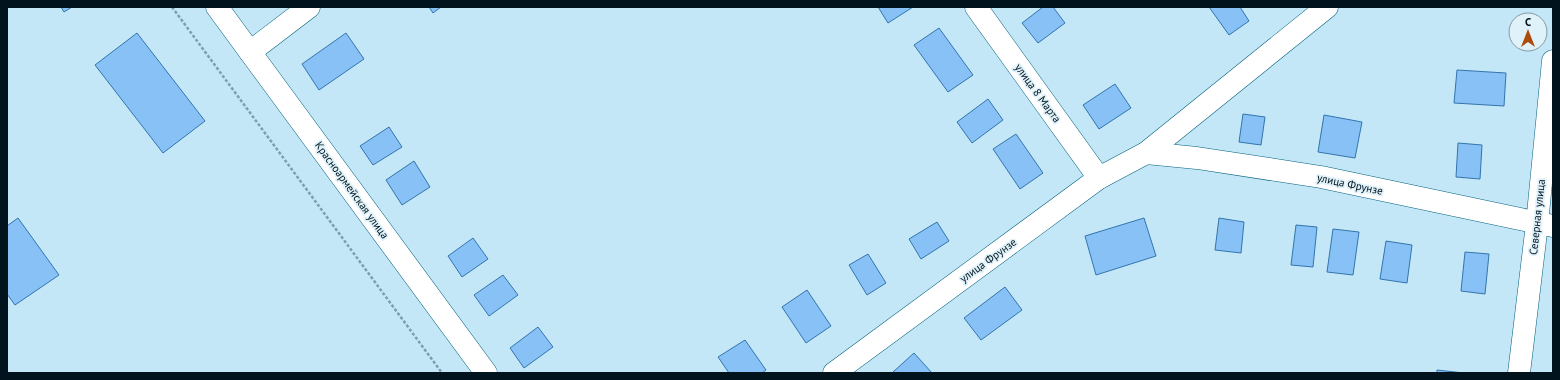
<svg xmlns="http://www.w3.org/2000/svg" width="1560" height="380" viewBox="0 0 1560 380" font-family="'PT Sans',sans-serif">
  <rect width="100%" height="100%" fill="#c3e7f7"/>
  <g fill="#87c1f6" stroke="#3375ac">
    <path d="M61 7H72L64 12Z"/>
    <path d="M429 7H441L433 13Z"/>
    <path d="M878 7H913L888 23Z"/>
    <path d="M1043 7H1053L1065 23 1038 43 1022 23Z"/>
    <path d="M1209 7H1240L1249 21 1229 35Z"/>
    <path d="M939 28 973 75 948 92 914 45Z"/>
    <path d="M137 33 205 121 163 153 95 65Z"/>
    <path d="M346 33 364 59 319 90 302 64Z"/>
    <path d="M1457 70 1506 73 1504 106 1454 103Z"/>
    <path d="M1115 84 1131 108 1099 129 1083 105Z"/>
    <path d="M988 99 1003 120 972 143 957 122Z"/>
    <path d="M1243 114 1265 117 1261 145 1239 142Z"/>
    <path d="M1324 115 1362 122 1355 158 1318 152Z"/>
    <path d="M389 127 402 147 373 165 360 146Z"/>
    <path d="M1016 134 1043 173 1020 189 993 149Z"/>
    <path d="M1458 143 1482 145 1480 179 1456 177Z"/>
    <path d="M414 161 430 187 402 205 386 180Z"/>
    <path d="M18 218 59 275 15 305 7 294V226Z"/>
    <path d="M1144 218 1156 256 1096 275 1085 236Z"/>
    <path d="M1219 218 1244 222 1241 253 1215 250Z"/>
    <path d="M937 222 949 241 921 259 909 239Z"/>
    <path d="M1296 225 1317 227 1313 267 1291 265Z"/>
    <path d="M1333 229 1359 232 1353 275 1327 272Z"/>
    <path d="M473 238 488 259 462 277 448 256Z"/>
    <path d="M1386 241 1412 245 1407 283 1380 279Z"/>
    <path d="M1465 252 1489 254 1485 294 1461 291Z"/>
    <path d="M868 254 886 283 867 295 849 265Z"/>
    <path d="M503 275 518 295 489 316 474 295Z"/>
    <path d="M1005 287 1022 310 981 340 964 318Z"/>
    <path d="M807 290 831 326 806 343 782 307Z"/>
    <path d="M538 327 553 347 524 368 510 348Z"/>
    <path d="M745 340 766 370 762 373H729L718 357Z"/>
    <path d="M914 353 932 373H894L893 372Z"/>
    <path d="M1437 370 1464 373H1437Z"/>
  </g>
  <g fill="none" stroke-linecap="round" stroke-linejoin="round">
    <g stroke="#04617d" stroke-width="23">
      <g id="minor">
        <path d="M976 7 1099 178"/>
        <path d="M250 52 309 7"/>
        <path d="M1146 153 1197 158 1321 177 1553 226"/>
        <path d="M834 373 1099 178 1146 153 1327 7"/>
        <path d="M1519 373 1537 224 1553 61"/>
      </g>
    </g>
    <g stroke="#04617d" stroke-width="23">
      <path id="tertiary" d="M217 7 486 373"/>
    </g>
    <path stroke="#809dab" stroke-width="2.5" stroke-dasharray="3 2" stroke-linecap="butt" d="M172 7 442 373"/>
    <use href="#minor" stroke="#fff" stroke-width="22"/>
    <use href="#tertiary" stroke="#fff" stroke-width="22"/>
  </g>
  <g text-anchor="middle" stroke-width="3.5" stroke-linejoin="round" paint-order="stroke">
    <g font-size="11" fill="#01131c" stroke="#dff1f9">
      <text transform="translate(1038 93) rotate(54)" y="4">улица 8 Марта</text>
      <text transform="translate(1350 184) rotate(12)" y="4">улица Фрунзе</text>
      <text transform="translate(352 190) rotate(54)" y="4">Красноармейская улица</text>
      <text transform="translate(1537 217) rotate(-84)" y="4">Северная улица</text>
      <text transform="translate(988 260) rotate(-36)" y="4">улица Фрунзе</text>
    </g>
  </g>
  <rect width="1560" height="380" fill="none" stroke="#01131c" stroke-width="16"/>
  <g transform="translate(1528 32)"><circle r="19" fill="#dff1f9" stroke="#8698a1"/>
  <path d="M0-3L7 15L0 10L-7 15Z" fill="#ad4b08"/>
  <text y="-6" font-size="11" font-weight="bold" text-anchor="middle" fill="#01131c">С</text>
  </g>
</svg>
